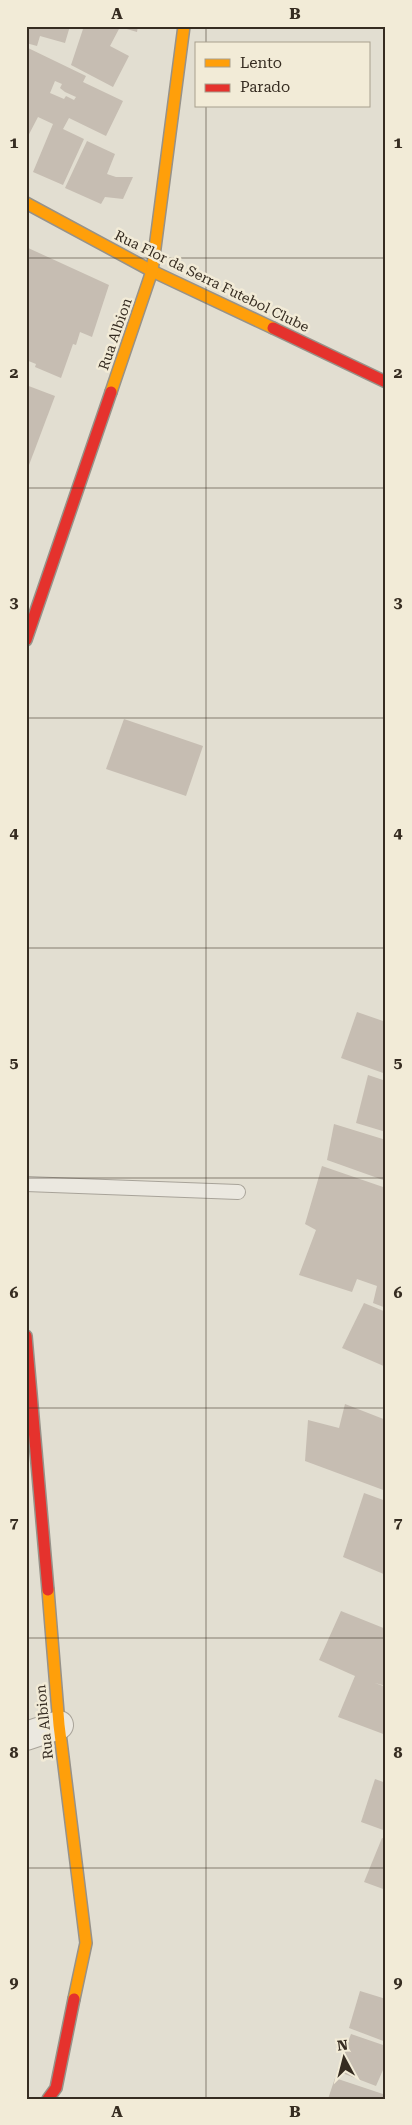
<svg xmlns="http://www.w3.org/2000/svg" width="412" height="2125" viewBox="0 0 412 2125" font-family="'Roboto Serif',serif">
  <rect width="100%" height="100%" fill="#e2ded1"/>
  <g fill="#c6bdb2" fill-rule="evenodd">
    <path d="M26 26H70L65 43 40 36 37 46 26 43Z"/>
    <path d="M84 26H138L137 32 120 27 110 46 129 56 113 87 71 65Z"/>
    <path d="M26 47 86 76 83 82 123 101 106 136 69 118 63 129 84 139 63 185 33 172 53 124 38 117 26 140ZM55 81 62 84 60 88 65 92 76 97 74 100 66 96 64 99 50 93Z"/>
    <path d="M87 141 115 154 107 174 116 177H133L123 199 105 197 101 204 65 188Z"/>
    <path d="M26 247 109 285 92 337 80 332 76 345 73 344 61 378 35 367 36 364 26 360Z"/>
    <path d="M26 385 55 396 26 473Z"/>
    <path d="M124 719 203 746 186 796 106 769Z"/>
    <path d="M357 1012 386 1022V1074L341 1058Z"/>
    <path d="M368 1075 386 1081V1132L356 1123Z"/>
    <path d="M334 1124 386 1140V1181L327 1160Z"/>
    <path d="M322 1166 386 1188V1308L373 1303 377 1286 357 1279 352 1292 299 1275 316 1230 305 1224Z"/>
    <path d="M364 1303 386 1312V1367L342 1348Z"/>
    <path d="M345 1404 386 1420V1491L305 1461 308 1420 339 1428Z"/>
    <path d="M364 1493 386 1501V1575L343 1557Z"/>
    <path d="M341 1611 386 1629V1686L375 1683 386 1687V1735L338 1717 355 1676 319 1660Z"/>
    <path d="M375 1779 386 1783V1831L361 1822Z"/>
    <path d="M382 1838 386 1839V1890L364 1882Z"/>
    <path d="M360 1991 386 1999V2042L349 2028Z"/>
    <path d="M351 2034 386 2046V2063L376 2086 337 2071Z"/>
    <path d="M335 2078 386 2095 385 2099H328Z"/>
  </g>
  <g fill="none" stroke-linecap="round" stroke-linejoin="round">
    <g stroke="#a8a399" stroke-width="16">
      <path id="lane" d="M26 1184 238 1192"/>
    </g>
    <g stroke="#a8a399" stroke-width="30">
      <path id="street" d="M26 1736 59 1725"/>
    </g>
    <g stroke="#979289" stroke-width="14">
      <g id="slow">
        <path d="M26 203 152 271 273 328"/>
        <path d="M111 392 152 271 184 26"/>
        <path d="M48 1590 59 1725 86 1943 74 1999"/>
      </g>
    </g>
    <g stroke="#979289" stroke-width="14">
      <g id="jam">
        <path d="M273 328 386 382"/>
        <path d="M26 640 111 392"/>
        <path d="M26 1336 48 1590"/>
        <path d="M48 2099 56 2088 74 1999"/>
      </g>
    </g>
    <use href="#lane" stroke="#ebe8e0" stroke-width="14"/>
    <use href="#street" stroke="#ebe8e0" stroke-width="28"/>
    <use href="#slow" stroke="#ff9f0a" stroke-width="11"/>
    <use href="#jam" stroke="#e5322d" stroke-width="11"/>
  </g>
  <path fill="none" stroke="#362c21" stroke-width="1" stroke-opacity="0.55" d="M206 26V44M206 106V2099M26 258H386M26 488H386M26 718H386M26 948H386M26 1178H386M26 1408H386M26 1638H386M26 1868H386"/>
  <g text-anchor="middle" stroke-width="5" stroke-linejoin="round" paint-order="stroke">
    <g font-size="14" fill="#362c21" stroke="#f2ebd7">
      <text transform="translate(212 281) rotate(26)" y="5">Rua Flor da Serra Futebol Clube</text>
      <text transform="translate(115 334) rotate(-71)" y="5">Rua Albion</text>
      <text transform="translate(44 1722) rotate(-96)" y="5">Rua Albion</text>
    </g>
  </g>
  <rect width="412" height="2125" fill="none" stroke="#f2ebd7" stroke-width="55"/>
  <rect x="195" y="42" width="175" height="65" fill="#f2ebd7" stroke="#a79f8e"/>
  <rect x="205" y="59" width="25" height="8" fill="#ff9f0a" stroke="#a79f8e"/>
  <text x="240" y="68" font-size="15" fill="#362c21">Lento</text>
  <rect x="205" y="84" width="25" height="8" fill="#e5322d" stroke="#a79f8e"/>
  <text x="240" y="92" font-size="15" fill="#362c21">Parado</text>
  <g transform="translate(344 2058) rotate(353)" stroke="#f2ebd7" stroke-width="4" paint-order="stroke">
  <path d="M0-4L9 19L0 12L-9 19Z" fill="#362c21"/>
  <text y="-8" font-size="14" font-weight="bold" text-anchor="middle" fill="#362c21">N</text>
  </g>
  <rect x="28" y="28" width="356" height="2070" fill="none" stroke="#362c21" stroke-width="2"/>
  <g font-size="16" text-anchor="middle" font-weight="bold" fill="#362c21">
    <text x="117" y="19">A</text>
    <text x="295" y="19">B</text>
    <text x="14" y="148">1</text>
    <text x="398" y="148">1</text>
    <text x="14" y="378">2</text>
    <text x="398" y="378">2</text>
    <text x="14" y="608">3</text>
    <text x="398" y="608">3</text>
    <text x="14" y="838">4</text>
    <text x="398" y="838">4</text>
    <text x="14" y="1068">5</text>
    <text x="398" y="1068">5</text>
    <text x="14" y="1298">6</text>
    <text x="398" y="1298">6</text>
    <text x="14" y="1528">7</text>
    <text x="398" y="1528">7</text>
    <text x="14" y="1758">8</text>
    <text x="398" y="1758">8</text>
    <text x="14" y="1988">9</text>
    <text x="398" y="1988">9</text>
    <text x="117" y="2117">A</text>
    <text x="295" y="2117">B</text>
  </g>
</svg>
